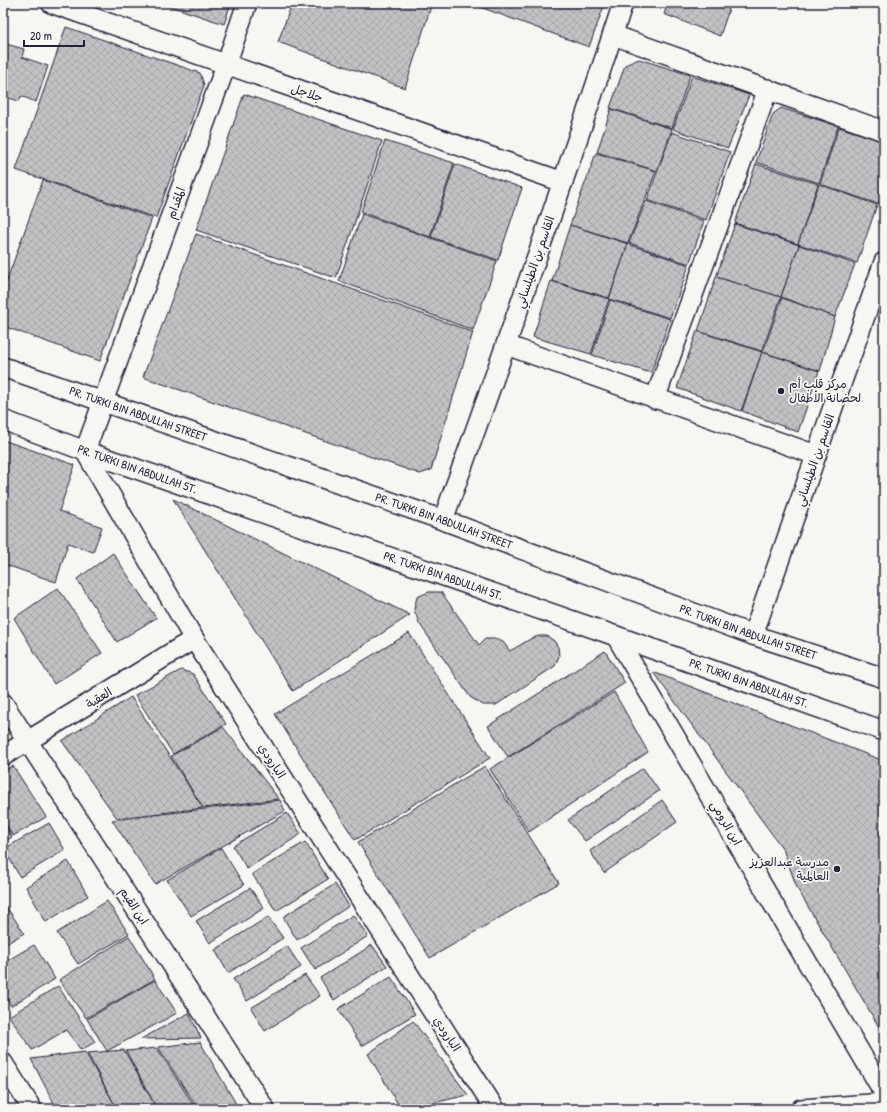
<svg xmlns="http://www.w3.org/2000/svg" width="887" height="1112" viewBox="0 0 887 1112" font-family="'Patrick Hand','Playpen Sans Arabic',sans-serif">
  <defs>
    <pattern id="building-cross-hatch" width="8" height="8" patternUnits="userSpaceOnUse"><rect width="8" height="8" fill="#c2c2c4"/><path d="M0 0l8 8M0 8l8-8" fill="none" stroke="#a6a6a9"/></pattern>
  </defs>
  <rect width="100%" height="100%" fill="#f6f6f2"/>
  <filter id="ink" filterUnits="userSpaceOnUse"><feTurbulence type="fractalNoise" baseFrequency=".025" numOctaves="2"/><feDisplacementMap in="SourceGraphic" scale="8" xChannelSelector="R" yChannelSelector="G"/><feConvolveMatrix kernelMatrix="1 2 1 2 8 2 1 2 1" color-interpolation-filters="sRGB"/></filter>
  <g filter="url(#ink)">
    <g fill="url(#building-cross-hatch)" stroke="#22223b">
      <path d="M161 3H231L224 24Z"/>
      <path d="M292 3H432L405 88 278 42Z"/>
      <path d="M482 3H605L589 47 480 7Z"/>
      <path d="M668 3H731L720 36 664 14Z"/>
      <path d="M66 27 200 73 204 85 156 218 16 170Z"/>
      <path d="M6 44 24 49 22 57 48 66 36 102 21 96 19 101 3 96V55Z"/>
      <path d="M639 59 690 75 672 128 610 108 625 65Z"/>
      <path d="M692 76 749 95 728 148 673 129Z"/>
      <path d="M244 94 382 141 336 278 196 230Z"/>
      <path d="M781 108 838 126 819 183 756 162 773 114Z"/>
      <path d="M611 109 672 129 657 171 597 152Z"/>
      <path d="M839 127 884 142V187L878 204 820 184Z"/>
      <path d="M672 132 730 152 706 220 647 200Z"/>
      <path d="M385 141 454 163 430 237 361 212Z"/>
      <path d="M596 153 656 171 628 243 570 225Z"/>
      <path d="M455 164 522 188 498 260 431 237Z"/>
      <path d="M756 164 818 184 798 244 735 223Z"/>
      <path d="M43 180 152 218 100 361 3 326V291Z"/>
      <path d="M819 184 877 205 857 263 798 244Z"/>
      <path d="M646 201 704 221 689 264 629 243Z"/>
      <path d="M362 214 497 261 473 330 339 281Z"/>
      <path d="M735 224 799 245 781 297 716 277Z"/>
      <path d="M570 225 628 244 609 298 552 281Z"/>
      <path d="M196 234 473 332 431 470 420 474 143 377Z"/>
      <path d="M628 244 689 265 670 318 609 299Z"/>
      <path d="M799 245 855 264 835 317 781 297Z"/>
      <path d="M716 277 781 297 762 351 698 331Z"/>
      <path d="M551 281 609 299 591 354 533 337Z"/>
      <path d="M782 298 835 317 820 371 763 352Z"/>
      <path d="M610 300 670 319 651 373 592 355Z"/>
      <path d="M697 331 762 352 741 411 677 388Z"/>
      <path d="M762 352 819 371 798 432 742 411Z"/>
      <path d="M884 369V387L878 385Z"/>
      <path d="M3 440 75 465 59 511 102 527 93 552 68 543 56 582 3 564Z"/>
      <path d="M173 499 410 615 293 691Z"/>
      <path d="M113 553 156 618 117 642 77 579Z"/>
      <path d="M58 588 102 653 54 684 14 618Z"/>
      <path d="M429 592H441L479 645 485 639H496L503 642 510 651 532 638 539 636H547L554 641 558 647 559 656 555 666 496 705H483L470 697 419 623 414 609 417 597Z"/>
      <path d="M409 633 490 758 355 840 275 714Z"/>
      <path d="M605 651 625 683 508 757 488 726Z"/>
      <path d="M181 670 193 674 226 724 173 754 135 695Z"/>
      <path d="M653 672 884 761V1032L879 1027 797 888 783 849Z"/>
      <path d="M614 692 648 752 529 832 490 769Z"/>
      <path d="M131 697 203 808 117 818 62 741Z"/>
      <path d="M223 727 279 799 203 808 171 756Z"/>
      <path d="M13 766 46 817 13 836 3 820V771Z"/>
      <path d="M485 766 559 883 430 958 358 842Z"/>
      <path d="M643 768 659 791 585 841 568 820Z"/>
      <path d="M280 800 285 811 155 884 112 820Z"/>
      <path d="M662 800 677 822 604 873 590 851Z"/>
      <path d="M287 813 301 834 247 869 233 846Z"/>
      <path d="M3 822 12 837 3 843Z"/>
      <path d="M49 823 65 850 20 877 4 849Z"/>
      <path d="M305 842 328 879 276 911 252 874Z"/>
      <path d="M221 848 244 885 191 916 167 880Z"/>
      <path d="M68 861 88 896 46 922 26 887Z"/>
      <path d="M335 884 349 906 297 940 283 917Z"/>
      <path d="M250 888 264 908 210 943 196 921Z"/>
      <path d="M107 901 129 934 78 964 57 933Z"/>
      <path d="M3 902 24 933 3 946Z"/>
      <path d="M353 915 368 936 315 970 301 948Z"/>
      <path d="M268 917 283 938 228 973 215 950Z"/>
      <path d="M129 936 155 979 86 1018 59 980Z"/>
      <path d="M34 945 55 979 11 1006 3 992V963Z"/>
      <path d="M372 945 387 966 334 1000 320 978Z"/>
      <path d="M287 946 301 967 247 1001 233 979Z"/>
      <path d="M305 975 320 996 265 1031 251 1008Z"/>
      <path d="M391 977 415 1014 362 1046 338 1009Z"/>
      <path d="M155 980 177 1013 107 1051 87 1019Z"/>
      <path d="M58 986 95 1042 81 1050 66 1030 32 1050 9 1016Z"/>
      <path d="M189 1013 201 1038 141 1039Z"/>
      <path d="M413 1021 468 1095 433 1103 398 1104 368 1054Z"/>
      <path d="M200 1042 239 1109H198L158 1047Z"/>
      <path d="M157 1048 196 1109H157L126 1051Z"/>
      <path d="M124 1050 157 1109H117L87 1053Z"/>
      <path d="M85 1052 117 1109H57L31 1059Z"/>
    </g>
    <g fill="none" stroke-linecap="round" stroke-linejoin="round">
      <g stroke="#22223b" stroke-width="22">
        <g id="minor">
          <path d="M51 3 563 182"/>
          <path d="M247 3 226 65 85 451 194 639 495 1109"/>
          <path d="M613 35 884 131"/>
          <path d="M506 345 816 455"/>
          <path id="s1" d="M3 367 443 520 753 635 884 678"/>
          <path d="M655 399 768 89"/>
          <path id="s2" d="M3 420 85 451 616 636 884 731"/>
          <path d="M443 520C505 349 566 177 623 3"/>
          <path d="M753 635 884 262"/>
          <path d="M616 636 884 1093"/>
          <path d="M3 703 265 1109"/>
          <path d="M3 756 194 639"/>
          <path d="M3 1063 32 1109"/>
          <path d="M801 1109 884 1103"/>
        </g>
      </g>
      <use href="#minor" stroke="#f6f6f2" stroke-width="19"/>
    </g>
  </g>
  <g fill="#22223b" stroke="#f6f6f2" stroke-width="1.5">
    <circle cx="781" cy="391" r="4"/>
    <circle cx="837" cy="869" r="4"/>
  </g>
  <g text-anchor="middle" stroke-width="3.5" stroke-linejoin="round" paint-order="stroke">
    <g font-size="12" fill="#22223b" stroke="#f6f6f2">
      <text transform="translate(307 93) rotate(19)" y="4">جلاجل</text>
      <text transform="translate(176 203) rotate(-70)" y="4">المقدام</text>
      <text transform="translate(535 262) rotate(-71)" y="4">القاسم بن الطيلساني</text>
      <text dy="4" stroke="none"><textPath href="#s1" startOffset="143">PR. TURKI BIN ABDULLAH STREET</textPath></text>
      <text transform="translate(815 460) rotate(-71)" y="4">القاسم بن الطيلساني</text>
      <text dy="4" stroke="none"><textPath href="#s2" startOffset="143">PR. TURKI BIN ABDULLAH ST.</textPath></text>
      <text dy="4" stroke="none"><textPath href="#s1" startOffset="467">PR. TURKI BIN ABDULLAH STREET</textPath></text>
      <text dy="4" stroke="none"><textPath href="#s2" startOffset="467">PR. TURKI BIN ABDULLAH ST.</textPath></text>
      <text dy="4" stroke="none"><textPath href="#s1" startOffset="791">PR. TURKI BIN ABDULLAH STREET</textPath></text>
      <text dy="4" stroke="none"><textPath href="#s2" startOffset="791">PR. TURKI BIN ABDULLAH ST.</textPath></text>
      <text transform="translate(99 698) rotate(-32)" y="4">العقبة</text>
      <text transform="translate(272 761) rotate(57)" y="4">البارودي</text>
      <text transform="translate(726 823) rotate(60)" y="4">ابن الرومي</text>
      <text transform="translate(134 906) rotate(57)" y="4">ابن القيم</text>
      <text transform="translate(447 1034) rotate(57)" y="4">البارودي</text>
    </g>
    <g font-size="12" fill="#22223b" stroke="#f6f6f2" text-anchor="start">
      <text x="789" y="388">مركز قلب أم<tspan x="789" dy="14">لحضانة الأطفال</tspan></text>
      <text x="829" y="866" text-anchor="end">مدرسة عبدالعزيز<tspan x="829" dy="14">العالمية</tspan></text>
    </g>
  </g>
  <rect width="887" height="1112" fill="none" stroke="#f6f6f2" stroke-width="16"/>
  <rect x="8" y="8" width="871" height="1096" fill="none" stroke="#22223b" stroke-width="1.5" filter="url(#ink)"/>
  <path d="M24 40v6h60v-6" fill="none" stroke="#22223b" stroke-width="2"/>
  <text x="30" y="40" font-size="12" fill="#22223b" stroke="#f6f6f2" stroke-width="3" paint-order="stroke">20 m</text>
</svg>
